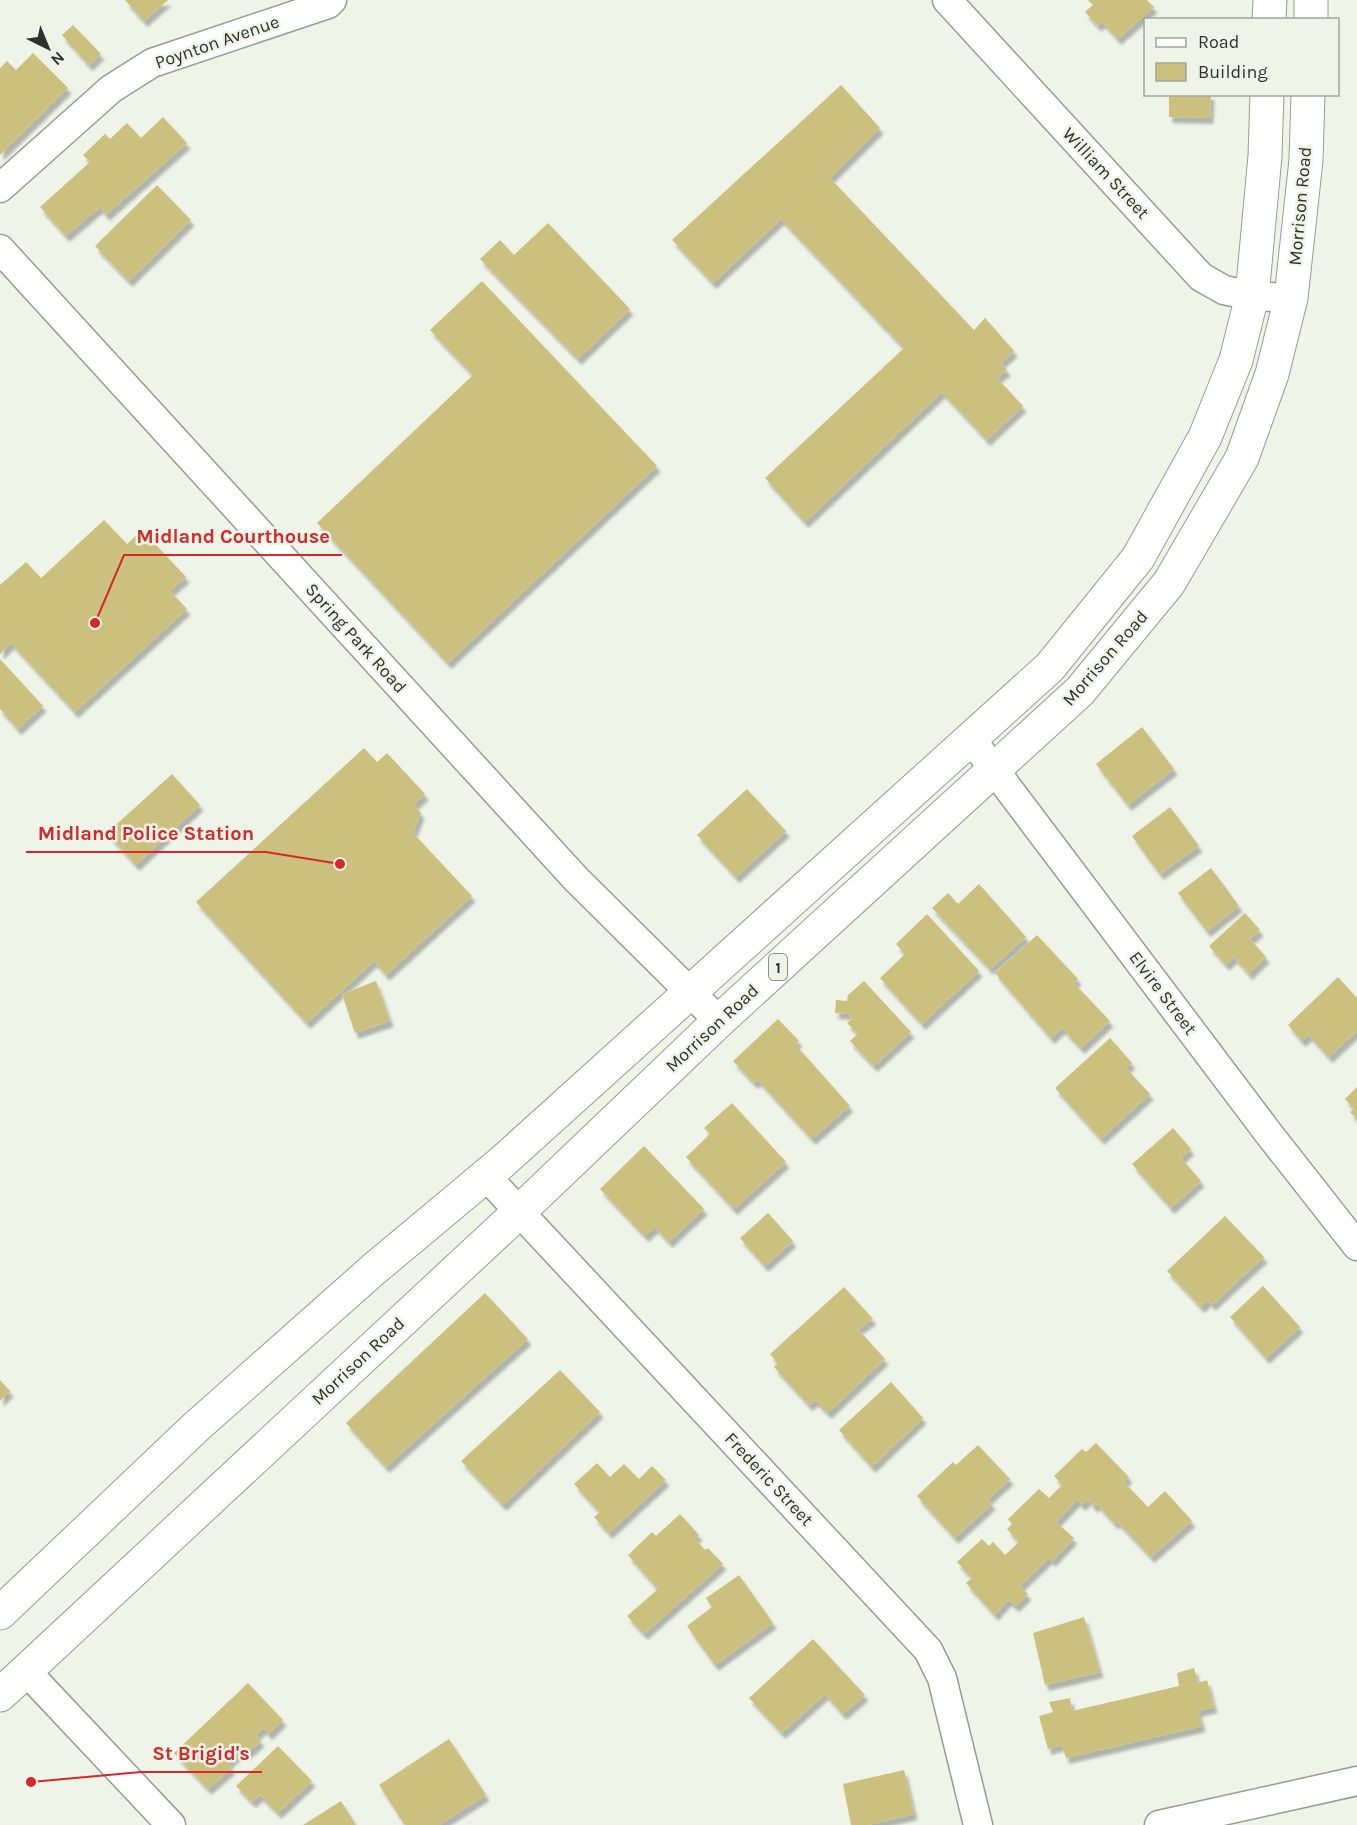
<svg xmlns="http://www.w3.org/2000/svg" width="1357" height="1825" viewBox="0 0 1357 1825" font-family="Karla,sans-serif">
  <defs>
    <filter id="shadow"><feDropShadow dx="3.5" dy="6" stdDeviation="1.5" flood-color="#0004"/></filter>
  </defs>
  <rect width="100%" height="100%" fill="#eff4e8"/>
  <g fill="#cbc07d" filter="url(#shadow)">
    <path d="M125 0H168L144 21Z"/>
    <path d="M1088 0H1147L1154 7 1118 39 1102 22 1098 26 1085 12 1093 5Z"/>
    <path d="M73 25 101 54 89 65 62 35Z"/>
    <path d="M33 53 68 88 0 155V68L7 61 16 70Z"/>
    <path d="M841 85 880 128 830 178 974 330 985 318 1014 351 1001 363 1007 370 997 378 1023 406 987 440 942 392 805 522 765 478 904 348 781 219 713 283 672 240Z"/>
    <path d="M1169 94H1211L1210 118 1169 117Z"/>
    <path d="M163 117 187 143 106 215 100 207 66 236 40 207 90 162 83 155 105 134 110 139 127 123 141 138Z"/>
    <path d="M157 185 191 220 129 281 95 246Z"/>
    <path d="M548 223 630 309 578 359 480 259 500 240 514 255Z"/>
    <path d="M482 281 657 466 448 663 317 523 473 375 430 330Z"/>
    <path d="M104 520 127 544 142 530 186 577 170 591 187 609 75 712 11 643 0 654V585L26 562 41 578Z"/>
    <path d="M0 659 43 706 18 729 0 709Z"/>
    <path d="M1142 727 1174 769 1128 805 1096 764Z"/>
    <path d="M364 748 377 762 387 753 425 794 414 805 421 813 413 833 472 896 386 975 374 961 307 1023 196 902Z"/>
    <path d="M172 774 200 805 136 865 107 833Z"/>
    <path d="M747 789 786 831 736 877 697 835Z"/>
    <path d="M1170 807 1199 846 1160 874 1132 836Z"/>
    <path d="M1211 868 1239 906 1207 931 1178 893Z"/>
    <path d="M979 884 1026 937 990 969 932 908 948 893 958 904Z"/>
    <path d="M1245 913 1260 930 1250 939 1266 957 1249 974 1234 957 1226 965 1209 946Z"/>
    <path d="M927 914 979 971 922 1024 880 978 905 954 896 944Z"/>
    <path d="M1037 935 1078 979 1074 983 1110 1021 1081 1048 1062 1028 1051 1038 995 973Z"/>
    <path d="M1338 977 1357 998V1031L1329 1057 1309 1035 1302 1041 1288 1025Z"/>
    <path d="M376 981 390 1021 355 1033 342 994Z"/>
    <path d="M864 981 911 1032 874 1066 850 1041 858 1034 847 1023 852 1019 848 1014 835 1013 836 1000 847 1001 848 995Z"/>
    <path d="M778 1019 799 1041 795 1044 850 1106 812 1139 758 1080 754 1083 733 1061Z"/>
    <path d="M1110 1038 1132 1063 1126 1068 1150 1094 1101 1139 1055 1088Z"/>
    <path d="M1357 1087V1119L1350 1112 1354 1109 1345 1099Z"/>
    <path d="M732 1103 786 1162 734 1209 686 1157 710 1134 704 1128Z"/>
    <path d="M1173 1128 1191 1149 1181 1158 1201 1181 1171 1208 1132 1164Z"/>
    <path d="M644 1146 704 1209 669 1242 655 1227 645 1236 600 1189Z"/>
    <path d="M768 1213 793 1241 765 1266 740 1238Z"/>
    <path d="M1225 1216 1264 1257 1212 1305 1208 1300 1201 1307 1167 1271Z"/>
    <path d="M1263 1286 1300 1327 1266 1358 1230 1317Z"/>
    <path d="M844 1287 873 1319 858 1329 885 1359 828 1413 815 1400 809 1405 774 1367 778 1363 770 1354Z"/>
    <path d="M485 1293 528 1339 386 1467 346 1423Z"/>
    <path d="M560 1370 600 1412 503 1505 461 1461Z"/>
    <path d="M0 1380 10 1391 0 1401Z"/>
    <path d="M891 1382 923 1418 872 1467 839 1430Z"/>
    <path d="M1096 1443 1129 1477 1124 1482 1148 1507 1165 1491 1192 1521 1151 1557 1117 1521 1115 1524 1097 1504 1094 1507 1088 1499 1082 1505 1077 1500 1056 1522 1074 1538 1052 1561 1049 1558 1020 1586 1028 1594 1016 1606 1008 1600 995 1615 966 1583 972 1578 957 1562 982 1539 989 1546 993 1542 1005 1555 1019 1542 1007 1529 1012 1524 1008 1519 1039 1489 1049 1498 1062 1485 1054 1476 1082 1449 1086 1452Z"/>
    <path d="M978 1445 1010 1479 988 1499 992 1504 955 1538 917 1496 953 1462 956 1465Z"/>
    <path d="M597 1463 610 1477 624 1464 639 1479 652 1466 666 1480 609 1533 594 1517 600 1512 574 1484Z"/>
    <path d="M680 1514 699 1535 695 1539 705 1550 708 1548 723 1564 644 1634 627 1616 658 1589 628 1555 652 1532 656 1536Z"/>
    <path d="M739 1575 773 1623 715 1665 687 1626 712 1607 706 1598Z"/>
    <path d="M1084 1617 1100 1672 1045 1685 1033 1633Z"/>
    <path d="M813 1639 865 1695 843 1714 825 1694 782 1733 749 1698Z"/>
    <path d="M1194 1668 1198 1683 1207 1680 1214 1707 1198 1711 1202 1726 1066 1758 1062 1745 1048 1749 1039 1716 1053 1712 1049 1702 1070 1698 1072 1711 1179 1686 1177 1673Z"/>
    <path d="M248 1683 283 1720 269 1734 263 1728 256 1735 261 1741 246 1754 242 1750 228 1763 232 1768 208 1789 174 1753Z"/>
    <path d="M449 1739 486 1795 439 1825H405L379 1785Z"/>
    <path d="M278 1746 312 1781 278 1813 260 1795 252 1802 236 1786Z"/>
    <path d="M904 1770 914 1814 868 1825H851L843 1784Z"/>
    <path d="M341 1801 356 1825H303Z"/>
  </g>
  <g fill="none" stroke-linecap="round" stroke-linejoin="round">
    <g stroke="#989d91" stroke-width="31">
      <g id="street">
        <path d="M947 0 1201 277 1224 290 1252 296 1291 298"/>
        <path d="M0 188 111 89 152 63 328 4 332 0"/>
        <path d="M0 249 576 879 719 1021"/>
        <path d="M971 739 1269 1134 1357 1246"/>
        <path d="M485 1175 928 1650 942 1678 978 1825"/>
        <path d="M26 1671 171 1825"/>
        <path d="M1159 1825 1357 1781"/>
      </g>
    </g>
    <g stroke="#989d91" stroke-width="35">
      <g id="primary">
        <path d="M1269 20 1270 0"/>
        <path d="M1311 20V0"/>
        <path d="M0 1613 197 1426 374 1269 501 1163 1050 667 1138 558 1205 437 1236 360 1252 296 1265 156 1267 94"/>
        <path d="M0 1695 520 1211 719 1021 1080 691 1169 583 1242 458 1272 374 1291 298 1306 160 1308 94"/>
      </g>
    </g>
    <use href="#street" stroke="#fff" stroke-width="28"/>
    <use href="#primary" stroke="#fff" stroke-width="33"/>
  </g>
  <g text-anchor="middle" stroke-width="5" stroke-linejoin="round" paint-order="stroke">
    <rect fill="#eff4e8" stroke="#696c64" stroke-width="1.5" x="769" y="954" width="18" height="26" rx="4.5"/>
    <g font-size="16" font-weight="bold" fill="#2f312c">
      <text x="778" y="973">1</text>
    </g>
    <g font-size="18" fill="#2f312c" stroke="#eff4e8">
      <text transform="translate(217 42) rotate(-19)" y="6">Poynton Avenue</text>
      <text transform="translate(1106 173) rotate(47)" y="6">William Street</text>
      <text transform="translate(1300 206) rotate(-85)" y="6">Morrison Road</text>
      <text transform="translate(356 638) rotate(48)" y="6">Spring Park Road</text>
      <text transform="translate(1105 658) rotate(-49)" y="6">Morrison Road</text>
      <text transform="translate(1163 993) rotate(53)" y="6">Elvire Street</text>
      <text transform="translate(712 1028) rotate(-43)" y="6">Morrison Road</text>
      <text transform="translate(358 1361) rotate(-43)" y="6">Morrison Road</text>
      <text transform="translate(769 1479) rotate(47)" y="6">Frederic Street</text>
    </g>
  </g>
  <path fill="none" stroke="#d62828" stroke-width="2" d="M95 623L124 555H342M340 864L266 852H26M31 1782L141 1772H262"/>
  <g fill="#d62828" stroke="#eff4e8" stroke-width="2">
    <circle cx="95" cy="623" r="6"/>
    <circle cx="340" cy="864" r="6"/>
    <circle cx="31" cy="1782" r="6"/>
  </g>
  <g font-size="20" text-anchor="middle" font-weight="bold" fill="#d62828" stroke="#eff4e8" stroke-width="5" stroke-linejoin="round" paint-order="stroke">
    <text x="233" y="543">Midland Courthouse</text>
    <text x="146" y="840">Midland Police Station</text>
    <text x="201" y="1760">St Brigid's</text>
  </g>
  <rect x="1144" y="18" width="195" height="78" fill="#eff4e8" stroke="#a2a69d" stroke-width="1.5"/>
  <rect x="1156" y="38" width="30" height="9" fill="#ffffff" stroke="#a2a69d" stroke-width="1.5"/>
  <text x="1198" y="48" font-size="18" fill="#2f312c">Road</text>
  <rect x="1156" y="63" width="30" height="18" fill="#cbc07d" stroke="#a2a69d" stroke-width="1.5"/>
  <text x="1198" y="78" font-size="18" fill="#2f312c">Building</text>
  <g transform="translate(48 48) rotate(137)" stroke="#eff4e8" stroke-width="4.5" paint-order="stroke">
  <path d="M0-4.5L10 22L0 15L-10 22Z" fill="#2f312c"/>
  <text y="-9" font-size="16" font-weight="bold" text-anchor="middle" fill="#2f312c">N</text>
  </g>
</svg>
